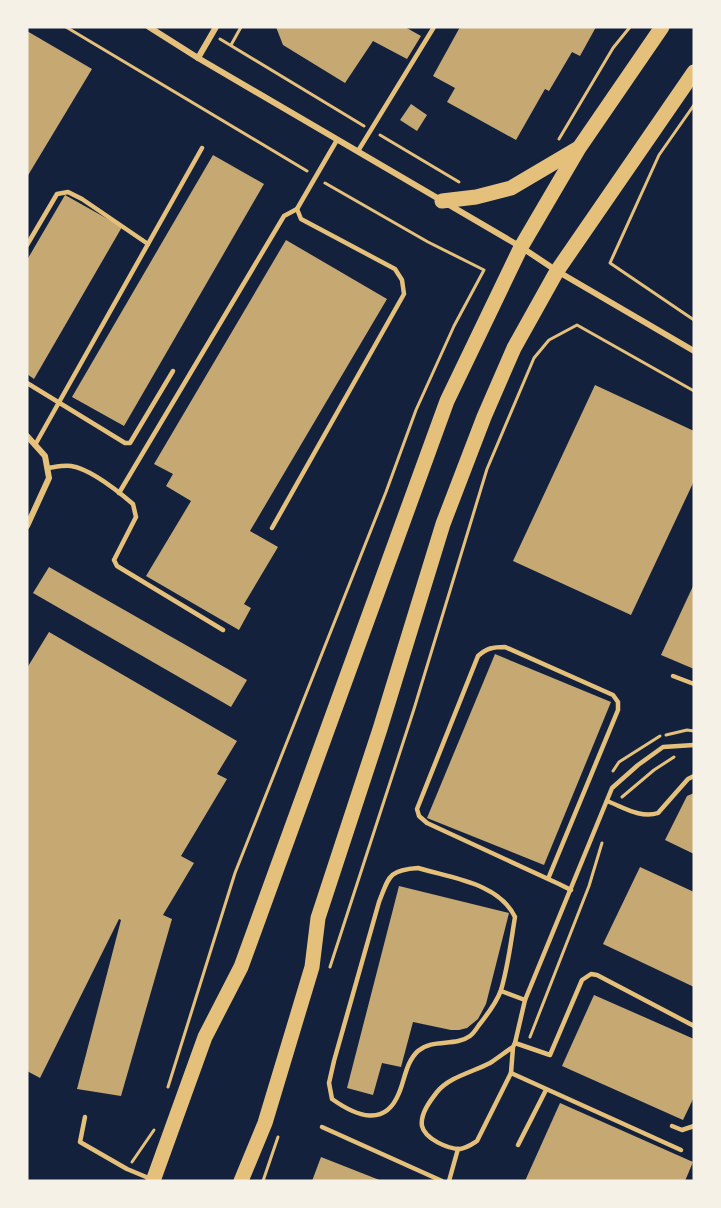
<svg xmlns="http://www.w3.org/2000/svg" width="721" height="1208" viewBox="0 0 721 1208" font-family="'IBM Plex Sans',sans-serif">
  <rect width="100%" height="100%" fill="#14213d"/>
  <g fill="#c6a872">
    <path d="M276 27H405L421 36 407 59 373 41 345 83 283 45Z"/>
    <path d="M460 27H596L580 56 572 52 549 91 545 89 516 140 447 102 455 88 433 76Z"/>
    <path d="M27 31 92 69 27 177Z"/>
    <path d="M411 104 427 115 417 131 400 120Z"/>
    <path d="M213 155 264 184 124 426 72 397Z"/>
    <path d="M65 195 122 227 34 379 27 374V260Z"/>
    <path d="M286 240 387 299 250 531 278 547 244 604 251 608 239 630 146 576 191 501 166 486 173 474 154 464Z"/>
    <path d="M595 385 694 431V481L631 615 513 561Z"/>
    <path d="M49 567 247 680 231 707 33 593Z"/>
    <path d="M694 584V669L661 655Z"/>
    <path d="M49 632 237 741 217 774 227 779 181 856 194 863 163 915 172 919 121 1096 77 1089 121 920 119 919 40 1078 27 1071V668Z"/>
    <path d="M495 654 611 702 544 865 427 818Z"/>
    <path d="M694 793V854L665 840 687 796Z"/>
    <path d="M640 867 694 892V987L603 944Z"/>
    <path d="M399 886 509 913 486 1004 478 1019 467 1028 459 1030H451L413 1022 401 1067 382 1063 373 1095 347 1088Z"/>
    <path d="M594 995 694 1039V1097L683 1120 562 1066Z"/>
    <path d="M560 1103 693 1162 685 1181H525Z"/>
    <path d="M321 1157 382 1181H312Z"/>
  </g>
  <g fill="none" stroke-linecap="round" stroke-linejoin="round">
    <g stroke="#e5c07b" stroke-width="3">
      <path d="M66 27 307 171"/>
      <path d="M220 39 364 126"/>
      <path d="M231 45 241 27"/>
      <path d="M694 105 659 155 610 263 694 320"/>
      <path d="M380 135 459 182"/>
      <path d="M559 139 613 48 630 27"/>
      <path d="M666 735 687 730 694 731"/>
      <path d="M613 771 619 762 660 736"/>
      <path d="M622 797 654 770 674 757"/>
      <path d="M330 967 414 709 487 469 534 358 549 340 577 325 694 391"/>
      <path d="M530 1037 589 886 602 843"/>
      <path d="M168 1087 235 873 386 492 416 410 454 326 484 270 428 242 325 183"/>
      <path d="M132 1162 154 1130"/>
      <path d="M263 1181 278 1137"/>
    </g>
    <g stroke="#e5c07b" stroke-width="4.5">
      <path d="M358 151 434 27"/>
      <path d="M27 245 57 194 68 192 82 199 148 244"/>
      <path d="M27 383 125 443H130L173 371"/>
      <path d="M35 445 202 148"/>
      <path d="M47 468C55 467 64 465 71 466 90 469 119 492 133 504L136 517 114 560 117 566 223 630"/>
      <path d="M119 493 284 216 297 209"/>
      <path d="M272 528 404 294 402 280 395 269 301 219 297 209 337 140"/>
      <path d="M673 676 694 684"/>
      <path d="M607 801C623 807 641 819 658 813L688 779 694 776"/>
      <path d="M418 868C451 878 499 883 515 917 511 941 508 967 501 990 497 1002 487 1015 479 1025 477 1028 474 1033 470 1036 455 1047 433 1038 418 1051 406 1062 405 1079 399 1093 385 1128 356 1116 332 1099L329 1083 334 1061 379 902C389 877 388 870 418 868Z"/>
      <path d="M548 879 618 710V702L613 695 505 647C493 647 487 648 478 656L417 809 419 816 427 823 559 884 571 890"/>
      <path d="M501 991 525 1000"/>
      <path d="M515 1043 550 1055 582 980 591 974 597 975 694 1026"/>
      <path d="M513 1047 511 1073 477 1141C471 1145 467 1148 460 1149 448 1149 425 1139 422 1126 420 1114 430 1101 437 1092 449 1077 473 1072 490 1063 498 1058 505 1052 513 1047L515 1043 525 1000 612 788 638 765 663 747 694 745"/>
      <path d="M511 1073 681 1150"/>
      <path d="M85 1117 80 1142 127 1169 151 1179"/>
      <path d="M672 1126 682 1130 694 1126"/>
      <path d="M322 1127 442 1181"/>
      <path d="M518 1145 546 1090"/>
      <path d="M449 1181 458 1149"/>
    </g>
    <g stroke="#e5c07b" stroke-width="6">
      <path d="M149 27 198 58 521 247 557 271 694 351"/>
      <path d="M198 58 216 27"/>
      <path d="M27 436 45 456 49 478 27 526"/>
    </g>
    <g stroke="#e5c07b" stroke-width="15">
      <path d="M442 201 476 197 511 188 577 149"/>
      <path d="M153 1181 205 1037 241 967 447 401 521 247 579 148 662 27"/>
      <path d="M241 1181 265 1123 312 967 318 918 380 729 443 524 484 417 514 348 557 271 694 72"/>
    </g>
  </g>
  <rect width="721" height="1208" fill="none" stroke="#f6f1e7" stroke-width="57"/>
</svg>
